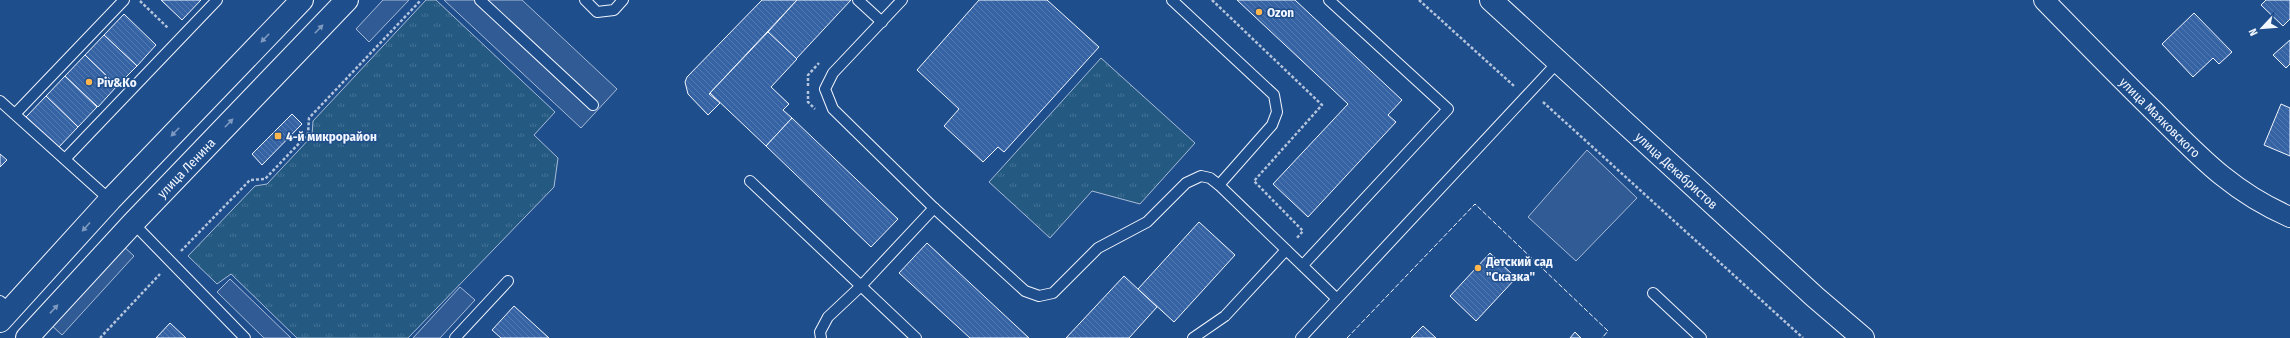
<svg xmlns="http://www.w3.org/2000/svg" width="2290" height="338" viewBox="0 0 2290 338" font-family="'Fira Sans Condensed',sans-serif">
  <defs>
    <pattern id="park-tufts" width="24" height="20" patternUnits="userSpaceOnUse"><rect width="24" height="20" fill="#245a82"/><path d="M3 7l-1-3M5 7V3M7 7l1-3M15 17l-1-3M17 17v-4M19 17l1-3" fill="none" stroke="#447295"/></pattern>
    <pattern id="building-back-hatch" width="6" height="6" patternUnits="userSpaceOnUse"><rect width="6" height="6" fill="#3563a3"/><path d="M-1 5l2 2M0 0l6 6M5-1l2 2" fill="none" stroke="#537ab1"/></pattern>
  </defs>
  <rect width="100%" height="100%" fill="#1f4e8c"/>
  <g fill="url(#park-tufts)" stroke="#a8bbd7">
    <path d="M426 0H436L555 112 534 135 558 158 554 187 408 338H297L231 274 217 284 188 256 255 186 267 184 312 136 313 121Z"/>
    <path d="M1101 58 1195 143 1140 204 1092 191 1050 238 989 182Z"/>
  </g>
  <g fill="#305b95" stroke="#a8bbd7">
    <path d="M383 0H409L369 42 356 29Z"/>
    <path d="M444 0H522L617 89 581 128Z"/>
    <path d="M1587 150 1637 198 1576 261 1528 217Z"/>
    <path d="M121 244 134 256 62 335 49 323Z"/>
    <path d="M230 279 291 338H264L217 292Z"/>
    <path d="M460 287 475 300 440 338H413Z"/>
  </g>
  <g fill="url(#building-back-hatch)" stroke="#f2f6ff">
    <path d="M161 0H201L182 20Z"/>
    <path d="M762 0H797L709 94 720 103 708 115 688 94 685 82 687 77Z"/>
    <path d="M797 0H851L796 59 768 32Z"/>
    <path d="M979 0H1047L1099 47 1004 152 998 147 983 162 944 126 959 109 917 70Z"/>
    <path d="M1237 0H1295L1402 100 1388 115 1396 122 1308 217 1273 184 1348 104Z"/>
    <path d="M2266 0H2290V19L2283 26 2261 5Z"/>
    <path d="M2194 13 2232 52 2219 64 2213 58 2193 77 2162 44Z"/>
    <path d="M124 14 156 45 137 66 104 35Z"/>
    <path d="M768 32 797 59 771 87 789 104 783 110 792 118 766 146 710 93Z"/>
    <path d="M104 35 137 66 117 86 85 55Z"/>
    <path d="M2290 40V64L2286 68 2273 55Z"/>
    <path d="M85 55 117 86 98 107 65 76Z"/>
    <path d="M65 76 97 107 78 127 46 96Z"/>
    <path d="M46 96 78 127 58 148 26 117Z"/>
    <path d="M2281 104 2290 108V156L2264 145Z"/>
    <path d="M292 114 302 124 262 165 252 154Z"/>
    <path d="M792 118 898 219 871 247 766 146Z"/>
    <path d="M0 154 7 160 0 167Z"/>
    <path d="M1199 222 1235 255 1174 322 1138 289Z"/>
    <path d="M927 243 1029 338H970L899 273Z"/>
    <path d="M1490 253 1516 278 1476 321 1450 296Z"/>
    <path d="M1124 276 1157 307 1129 338H1066Z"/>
    <path d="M514 306 549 338H501L492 330Z"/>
    <path d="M170 323 186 338H156Z"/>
    <path d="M1423 326 1436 338H1411Z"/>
    <path d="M1575 332 1581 338H1570Z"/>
  </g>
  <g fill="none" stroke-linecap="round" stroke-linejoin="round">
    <g stroke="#f2f6ff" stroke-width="12">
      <g id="lane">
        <path d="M480 0 593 105"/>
        <path d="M585 0 597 12 614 10 623 0"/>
        <path d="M858 0 882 22"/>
        <path d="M902 0 833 73 825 89 833 109 934 208 1025 291 1039 296 1053 293 1098 248 1147 222 1186 183 1201 176 1210 178 1219 185 1337 299 1558 62"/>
        <path d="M1172 0 1274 95 1277 112 1272 125 1219 185"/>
        <path d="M0 101 110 200"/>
        <path d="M15 114 124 0"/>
        <path d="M65 159 217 0"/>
        <path d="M750 181 916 338"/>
        <path d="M133 223 245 338"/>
        <path d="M1303 265 1448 109 1329 0"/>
        <path d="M1653 293 1701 338"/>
        <path d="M0 301 10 310"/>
        <path d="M455 338 508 281"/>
        <path d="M821 338 820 332 828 317 861 286 934 208"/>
        <path d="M1193 338 1225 316 1286 250"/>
        <path d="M1301 338 1337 299"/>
      </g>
    </g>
    <g stroke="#f2f6ff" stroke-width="22">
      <g id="street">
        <path id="s1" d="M2044 0C2081 38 2118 76 2156 113 2199 156 2232 192 2290 217"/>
      </g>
    </g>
    <g stroke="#f2f6ff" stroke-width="24">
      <g id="secondary">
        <path id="s2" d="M1491 0 1815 297 1863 338"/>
        <path d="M0 321 110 200 302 0"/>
        <path id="s3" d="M27 338 133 223 347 0"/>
      </g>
    </g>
    <g stroke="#b3c4dc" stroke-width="2.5" stroke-dasharray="3 2" stroke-linecap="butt">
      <path d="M1212 0 1322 105 1254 181 1303 231 1296 239"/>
      <path d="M1419 0 1514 86"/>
      <path d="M140 1 168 28"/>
      <path d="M808 86V75L819 63"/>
      <path d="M808 91V102L815 109"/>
      <path d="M1543 102 1803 338"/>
      <path d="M181 251 250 180 265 179 308 134 309 118 421 0"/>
      <path d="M100 338 160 274"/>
    </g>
    <use href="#lane" stroke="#1f4e8c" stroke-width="10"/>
    <use href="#street" stroke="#1f4e8c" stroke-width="20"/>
    <use href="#secondary" stroke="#1f4e8c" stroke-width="22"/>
    <path stroke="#f2f6ff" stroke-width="1" stroke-dasharray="5 2" stroke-linecap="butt" d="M1347 338 1475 204 1608 331 1602 338"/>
  </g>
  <defs><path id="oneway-solid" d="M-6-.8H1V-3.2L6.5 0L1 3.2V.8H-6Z"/></defs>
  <g fill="#7e9ac0">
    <use href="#oneway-solid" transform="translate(319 29) rotate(-46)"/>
    <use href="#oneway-solid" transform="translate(265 38) rotate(134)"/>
    <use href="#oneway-solid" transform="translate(229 123) rotate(-46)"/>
    <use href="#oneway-solid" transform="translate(175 132) rotate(134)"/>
    <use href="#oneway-solid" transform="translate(86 227) rotate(132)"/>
    <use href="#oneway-solid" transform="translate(54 309) rotate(-47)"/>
  </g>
  <g fill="#ffb74d" stroke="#1f4e8c" stroke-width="1.5">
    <circle cx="1259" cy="12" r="4"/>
    <circle cx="89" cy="82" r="4"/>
    <rect x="274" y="132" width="8" height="8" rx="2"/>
    <circle cx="1478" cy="268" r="4"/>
  </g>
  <g text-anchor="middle" stroke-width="3" stroke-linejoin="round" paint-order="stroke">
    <g font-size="13" font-weight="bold" fill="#f2f6ff" stroke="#1f4e8c" text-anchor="start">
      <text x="1267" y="17">Ozon</text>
      <text x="97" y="87">Piv&amp;Ko</text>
      <text x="286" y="141">4-й микрорайон</text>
      <text x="1486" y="266">Детский сад<tspan x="1486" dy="15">"Сказка"</tspan></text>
    </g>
    <g font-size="13" fill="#f2f6ff" stroke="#1f4e8c">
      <text dy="5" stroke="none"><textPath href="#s1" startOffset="165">улица Маяковского</textPath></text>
      <text dy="5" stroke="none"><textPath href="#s3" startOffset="233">улица Ленина</textPath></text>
      <text dy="5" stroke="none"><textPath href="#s2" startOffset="252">улица Декабристов</textPath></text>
    </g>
  </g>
  <g transform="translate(2262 28) rotate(244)" stroke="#1f4e8c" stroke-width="3" paint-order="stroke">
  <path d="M0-3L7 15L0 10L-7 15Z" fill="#f2f6ff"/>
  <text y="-6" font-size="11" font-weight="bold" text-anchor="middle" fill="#f2f6ff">N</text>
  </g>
</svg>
